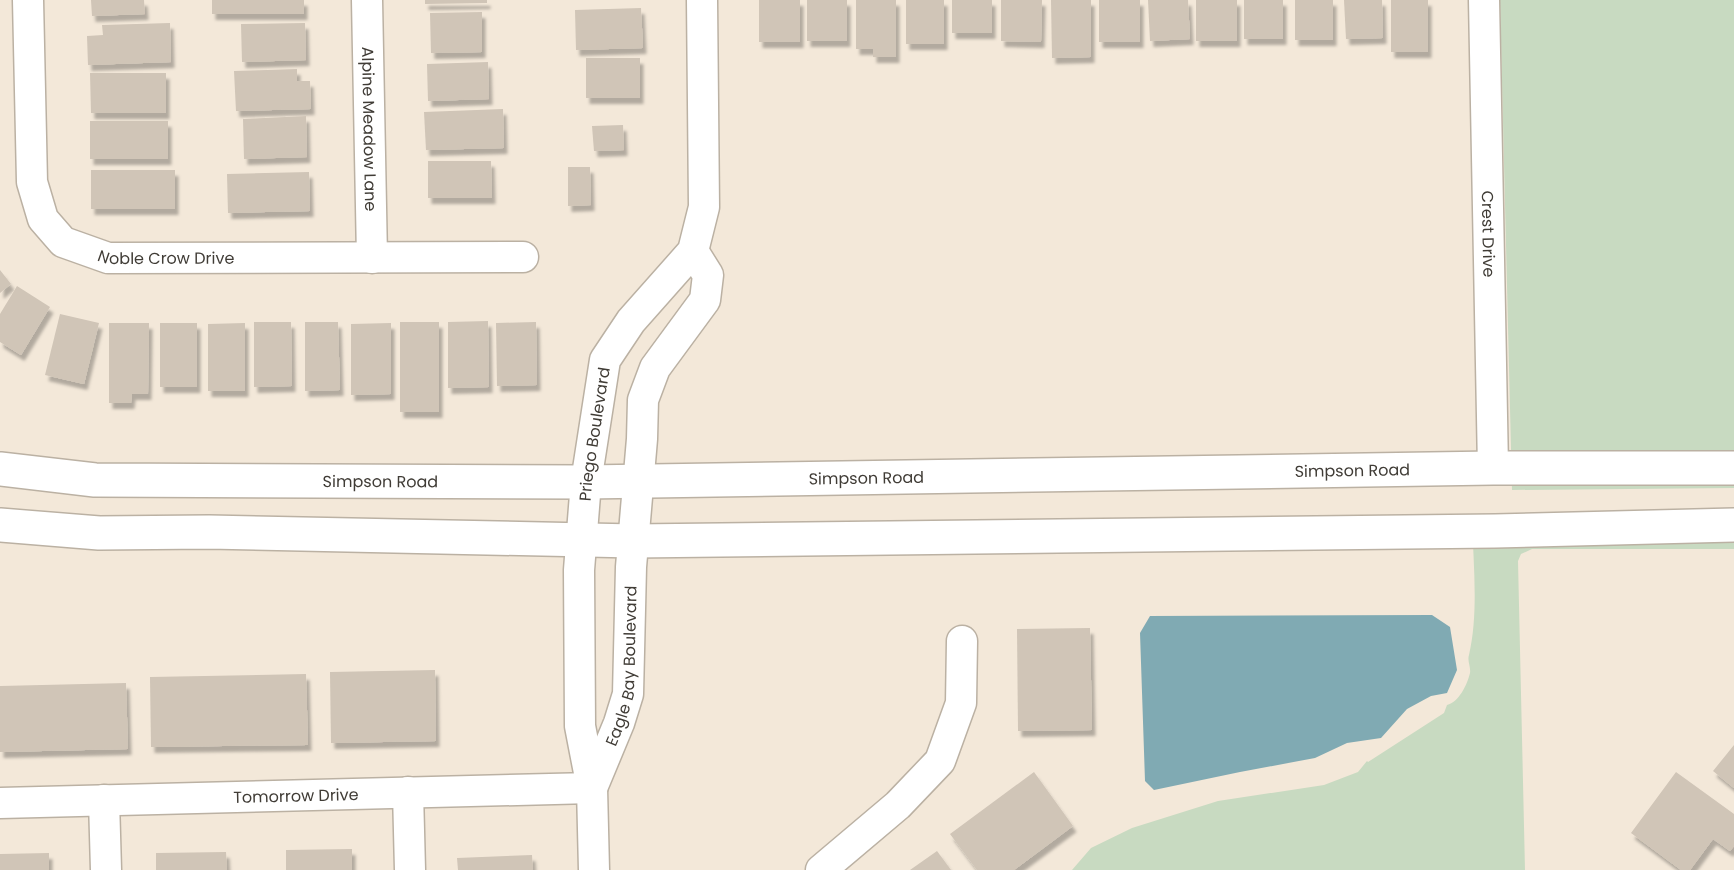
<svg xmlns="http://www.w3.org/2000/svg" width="1734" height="870" viewBox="0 0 1734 870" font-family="Poppins,sans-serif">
  <defs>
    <filter id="shadow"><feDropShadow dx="3.5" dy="6" stdDeviation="1.5" flood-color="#0004"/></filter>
  </defs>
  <rect width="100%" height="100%" fill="#f3e8d9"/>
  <g fill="#c8dac1">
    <path d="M1500 0H1734V488L1512 490Z"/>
    <path d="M1734 515V549H1532L1521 554 1518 561 1525 870H1072L1091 848 1132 828 1218 801 1324 785 1358 772 1367 761 1368 762 1444 713 1447 705C1459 702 1467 685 1470 673 1471 667 1467 661 1469 655 1479 612 1473 562 1472 517Z"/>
  </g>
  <path fill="#80aab3" d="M1432 615 1450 627 1457 670 1447 693 1431 696 1407 709 1381 738 1347 743 1315 758 1240 772 1154 790 1145 781 1140 633 1150 616Z"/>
  <g fill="#d0c5b7" filter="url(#shadow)">
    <path d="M91 0H144L145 14 92 16Z"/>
    <rect x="212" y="0" width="92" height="14"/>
    <path d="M425 0H487V3L425 4Z"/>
    <rect x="759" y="0" width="41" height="42"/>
    <rect x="807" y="0" width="40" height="41"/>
    <path d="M856 0H896V57H873V49H856Z"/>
    <rect x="906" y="0" width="38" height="44"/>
    <rect x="952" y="0" width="40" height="33"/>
    <path d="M1001 0H1042L1041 42 1001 41Z"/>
    <path d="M1051 0H1091V57L1052 58Z"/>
    <rect x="1099" y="0" width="41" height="42"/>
    <path d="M1148 0H1188L1190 39 1150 41Z"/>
    <rect x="1196" y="0" width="41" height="41"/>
    <rect x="1244" y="0" width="39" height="39"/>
    <rect x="1295" y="0" width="38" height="40"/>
    <path d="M1344 0H1382L1383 38 1346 39Z"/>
    <rect x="1391" y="0" width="37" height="52"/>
    <path d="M641 8 643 48 576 50 575 10Z"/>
    <path d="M482 12V52L431 53 430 13Z"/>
    <path d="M170 23 171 62 88 65 87 36 103 35 102 25Z"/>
    <path d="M305 23 306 60 242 62 241 24Z"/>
    <rect x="586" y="58" width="54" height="40"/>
    <path d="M488 62 489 99 428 101 427 64Z"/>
    <path d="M297 69V81H310L311 109 236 111 234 71Z"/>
    <path d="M90 73H166V113H91Z"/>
    <path d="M503 109 504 148 426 150 424 112Z"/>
    <path d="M306 116 307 157 244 159 243 119Z"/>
    <rect x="90" y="121" width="78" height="38"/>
    <path d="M623 125 624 150 594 151 592 126Z"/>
    <path d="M428 161H491L492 198H428Z"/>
    <path d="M568 167H590L591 205 568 206Z"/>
    <rect x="91" y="170" width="84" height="39"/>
    <path d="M309 172 310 211 228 213 227 174Z"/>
    <path d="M0 270 11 284 0 293Z"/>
    <path d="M17 286 50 307 21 355 0 342V314Z"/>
    <path d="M60 314 99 323 84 384 45 375Z"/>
    <path d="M488 321 489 387 448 388V322Z"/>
    <path d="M254 322H291L292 386 254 387Z"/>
    <path d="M305 322H338L340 390 305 391Z"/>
    <rect x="400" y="322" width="39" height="90"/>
    <path d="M536 322 537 385 497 386 496 323Z"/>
    <path d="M109 323H149L148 394H132L131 403H109Z"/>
    <rect x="160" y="323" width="37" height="64"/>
    <path d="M245 323V391H208V324Z"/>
    <path d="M391 323V394L351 395V324Z"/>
    <path d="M1090 628 1092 730 1018 731 1017 629Z"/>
    <path d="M435 670 436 741 331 743 330 672Z"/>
    <path d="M306 674 308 745 151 747 150 677Z"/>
    <path d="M126 683 128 749 0 752V686Z"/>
    <path d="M1734 745V788L1713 771Z"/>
    <path d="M1034 772 1073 826 1014 870H977L950 834Z"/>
    <path d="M1676 772 1734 814V846L1730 851 1713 839 1690 870H1681L1631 833Z"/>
    <path d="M352 849V870H286V850Z"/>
    <path d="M937 851 951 870H910Z"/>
    <path d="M226 852 227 870H156V853Z"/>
    <path d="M49 853V870H0V854Z"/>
    <path d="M532 855 533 870H458L457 858Z"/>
  </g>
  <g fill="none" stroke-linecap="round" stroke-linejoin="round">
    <g stroke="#bbb1a3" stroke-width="33">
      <g id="street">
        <path id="s1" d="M28 0 32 182 43 219 63 242 108 258 523 257"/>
        <path id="s2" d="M367 0 372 258"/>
        <path id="s3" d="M1484 0 1493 468"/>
        <path id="s4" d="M592 788 619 723 628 694 631 567 642 439 643 400 655 368 705 300 708 275 693 251"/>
        <path d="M408 792 410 870"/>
        <path d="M104 800 106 870"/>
        <path id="s5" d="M0 803 592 788"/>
        <path id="s6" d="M594 870 592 788 580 726 579 570 586 482 605 360 631 321 693 251 704 207 702 0"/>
        <path d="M821 870 898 805 940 761 961 703 962 641"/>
      </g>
    </g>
    <g stroke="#bbb1a3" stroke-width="36">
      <g id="secondary">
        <path id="s7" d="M0 469 95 480 586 482 1493 468H1734"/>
        <path d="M0 525 99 533 209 532 634 541 1495 531 1734 525"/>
      </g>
    </g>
    <use href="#street" stroke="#fff" stroke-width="30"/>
    <use href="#secondary" stroke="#fff" stroke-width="33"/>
  </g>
  <g text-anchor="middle" stroke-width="5" stroke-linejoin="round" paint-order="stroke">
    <g font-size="16" fill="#403c36" stroke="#fff">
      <text dy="6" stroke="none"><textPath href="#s2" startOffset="129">Alpine Meadow Lane</textPath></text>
      <text dy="6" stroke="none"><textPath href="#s3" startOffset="234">Crest Drive</textPath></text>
      <text dy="6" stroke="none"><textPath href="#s1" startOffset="357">Noble Crow Drive</textPath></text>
      <text dy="6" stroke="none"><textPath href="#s6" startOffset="438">Priego Boulevard</textPath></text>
      <text dy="6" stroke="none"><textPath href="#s7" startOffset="1353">Simpson Road</textPath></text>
      <text dy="6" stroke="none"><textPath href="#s7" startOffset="867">Simpson Road</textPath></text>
      <text dy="6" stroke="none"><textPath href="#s7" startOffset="381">Simpson Road</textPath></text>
      <text dy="6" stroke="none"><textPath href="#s4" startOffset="128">Eagle Bay Boulevard</textPath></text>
      <text dy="6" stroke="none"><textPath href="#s5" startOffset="296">Tomorrow Drive</textPath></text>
    </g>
  </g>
</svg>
